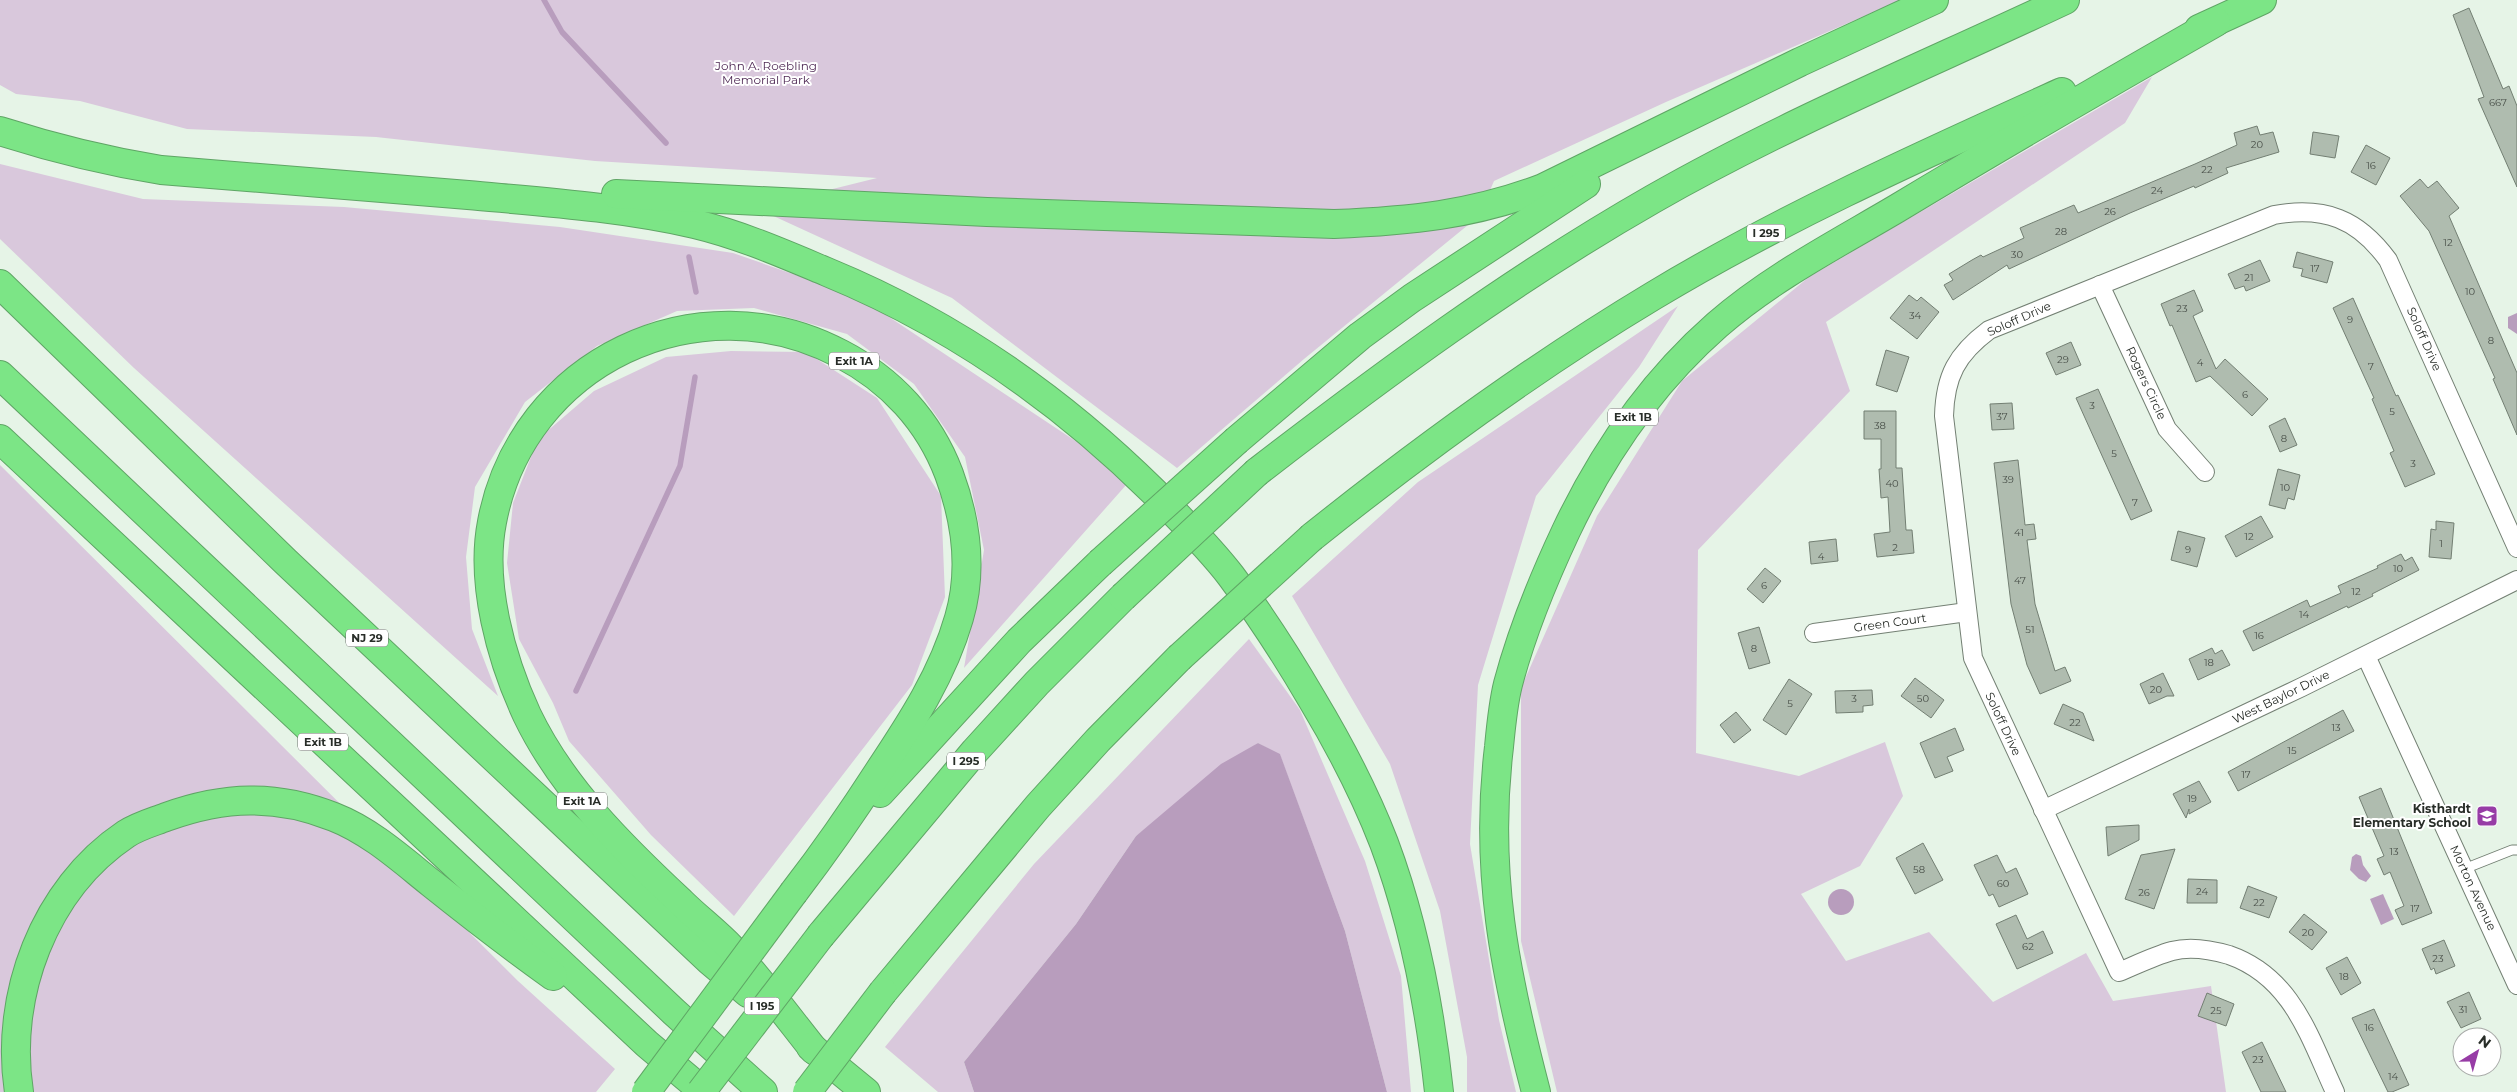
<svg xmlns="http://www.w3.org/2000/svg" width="2517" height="1092" viewBox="0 0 2517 1092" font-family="Montserrat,sans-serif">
  <rect width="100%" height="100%" fill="#e6f4e7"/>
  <g fill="#d9c8dc">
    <path d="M0 0H1901L1666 102 1494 181 1479 216 1304 359 1177 468 952 298 756 208 877 178 595 161 376 137 187 129 80 101 16 94 0 85Z"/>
    <path d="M2152 77 2125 123 1826 322 1850 391 1698 550 1696 753 1799 776 1885 742 1903 796 1860 866 1801 894 1846 961 1929 932 1993 1002 2086 953 2113 1001 2211 986 2226 1092H1557L1521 941V688L1597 516 1682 381 1809 277Z"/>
    <path d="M0 164 143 199 344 207 560 227 733 253 859 297 1080 444 1127 484 964 668 984 550 965 457 914 384 847 334 754 308 677 311 597 346 525 402 475 487 466 557 472 629 498 696 134 368 0 239Z"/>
    <path d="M1678 306 1639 367 1536 496 1478 685 1470 844 1499 1020 1516 1092H1467V1057L1440 911 1390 764 1292 596 1418 482Z"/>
    <path d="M731 351 806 352 877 398 941 496 945 597 912 685 734 916 651 835 569 741 553 703 519 639 507 563 513 503 538 439 594 391 666 357Z"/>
    <path d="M0 465 518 981 615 1069 596 1092H0Z"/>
    <path d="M1249 639 1300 710 1365 861 1401 976 1411 1092H1387L1345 931 1280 755 1258 743 1136 836 1076 924 964 1062 974 1092H938L885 1047 1034 864Z"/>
  </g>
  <g fill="#b89dbd">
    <path d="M2517 313V334L2508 328V317Z"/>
    <path d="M1258 743 1280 754 1345 931 1387 1092H974L964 1062 1076 924 1136 836 1221 764Z"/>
    <path d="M2356 854 2361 856 2363 865 2371 876 2366 882 2359 879 2350 870 2352 857Z"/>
    <circle cx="1841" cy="902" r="13"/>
    <path d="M2383 894 2394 919 2381 925 2370 899Z"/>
  </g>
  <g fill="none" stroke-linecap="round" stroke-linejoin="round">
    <g stroke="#b89dbd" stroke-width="5.5">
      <path d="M544 0 562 32 666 143"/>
      <path d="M689 257 696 292"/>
      <path d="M576 691 680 466 695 377"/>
    </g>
  </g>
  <g fill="#afbcaf" stroke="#737f73">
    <path d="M2469 8 2503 89 2509 86 2517 106V187L2478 99 2484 97 2453 15Z"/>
    <path d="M2257 126 2260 135 2273 132 2279 152 2226 168 2228 173 2195 188 2194 186 2130 213 2009 269 2007 265 1953 300 1944 285 1953 280 1949 274 1972 260 1981 255 1983 257 2024 238 2020 228 2074 205 2078 213 2195 164 2237 145 2234 133Z"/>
    <path d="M2313 132 2339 136 2335 158 2310 154Z"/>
    <path d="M2366 145 2390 158 2376 185 2351 172Z"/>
    <path d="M2420 179 2428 188 2437 181 2459 208 2449 216 2517 373V435L2493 379 2495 378 2429 231 2400 196Z"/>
    <path d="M2297 252 2333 262 2327 283 2301 276 2303 269 2293 267Z"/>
    <path d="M2260 260 2270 281 2246 291 2244 286 2235 289 2228 274Z"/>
    <path d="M2194 290 2203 311 2193 316 2216 369 2225 359 2268 399 2252 416 2210 376 2196 382 2172 325 2170 326 2161 304Z"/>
    <path d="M1909 295 1917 301 1921 297 1939 312 1917 339 1890 318Z"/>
    <path d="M2353 298 2396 396 2398 395 2435 474 2405 487 2390 453 2394 451 2372 399 2374 398 2333 308Z"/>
    <path d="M2071 342 2081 365 2056 375 2046 353Z"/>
    <path d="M1886 350 1909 357 1897 392 1876 385Z"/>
    <path d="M2098 389 2152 511 2131 520 2076 398Z"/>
    <path d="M2012 403 2014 429 1992 430 1990 404Z"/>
    <path d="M1864 411H1896V468H1902L1906 530H1912L1914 553 1877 557 1874 534 1890 532 1888 497 1881 498 1879 469H1881V439H1864Z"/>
    <path d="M2285 418 2297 445 2280 452 2269 426Z"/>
    <path d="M2018 460 2025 525 2034 524 2036 539 2027 540 2035 604 2055 671 2065 667 2071 681 2040 694 2027 665 2011 604 1994 463Z"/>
    <path d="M2278 469 2300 475 2294 500 2288 498 2285 509 2269 505Z"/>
    <path d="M2261 516 2273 537 2236 557 2225 536Z"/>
    <path d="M2436 521 2454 523 2451 559 2429 557 2431 529 2436 530Z"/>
    <path d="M2178 531 2205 538 2197 567 2171 560Z"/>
    <path d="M1836 539 1838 561 1811 564 1809 542Z"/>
    <path d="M2401 554 2405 561 2412 557 2419 570 2372 594 2373 596 2348 608 2347 606 2253 651 2243 631 2307 600 2310 607 2341 593 2338 586 2378 568 2377 566Z"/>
    <path d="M1765 568 1781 581 1763 603 1747 589Z"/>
    <path d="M1759 627 1770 663 1749 669 1738 633Z"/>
    <path d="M2212 648 2215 654 2222 650 2230 665 2198 680 2189 659Z"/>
    <path d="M2163 673 2174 696H2167L2149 704 2140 684Z"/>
    <path d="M1915 678 1944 700 1931 718 1901 696Z"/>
    <path d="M1789 679 1812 694 1786 735 1763 720Z"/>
    <path d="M1872 690 1873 705 1863 706V712L1836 713 1835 691Z"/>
    <path d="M2063 704 2083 713 2094 741 2054 724Z"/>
    <path d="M2343 710 2354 731 2238 791 2228 772Z"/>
    <path d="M1736 712 1751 730 1734 743 1720 725Z"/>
    <path d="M1955 728 1964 750 1947 757 1953 771 1935 778 1920 743Z"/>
    <path d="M2199 781 2211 802 2189 814V809L2186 818 2173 794Z"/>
    <path d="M2381 788 2432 913 2402 925 2395 910 2404 906 2390 872 2384 875 2377 859 2384 856 2359 797Z"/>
    <path d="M2139 825V840L2108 856 2106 827Z"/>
    <path d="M1923 843 1943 880 1915 894 1896 858Z"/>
    <path d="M2175 849 2154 909 2125 899 2141 855Z"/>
    <path d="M1997 855 2006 873 2016 868 2028 894 1999 907 1993 894 1989 896 1974 865Z"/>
    <path d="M2188 879 2217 880V903H2187Z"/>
    <path d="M2248 886 2277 897 2269 918 2240 908Z"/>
    <path d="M2304 914 2327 932 2312 950 2289 932Z"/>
    <path d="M2016 915 2027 939 2043 931 2053 953 2017 969 1996 924Z"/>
    <path d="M2444 940 2455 966 2436 974 2434 968 2431 970 2422 949Z"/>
    <path d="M2347 957 2361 983 2341 995 2326 968Z"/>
    <path d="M2469 992 2481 1019 2461 1028 2447 1002Z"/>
    <path d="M2207 993 2234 1004 2226 1026 2198 1016Z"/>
    <path d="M2374 1009 2409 1085 2392 1092H2388L2352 1018Z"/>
    <path d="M2262 1042 2286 1092H2261L2242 1052Z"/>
  </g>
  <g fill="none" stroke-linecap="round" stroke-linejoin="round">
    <g stroke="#748074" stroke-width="11">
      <path id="service" d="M2464 869 2512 850H2517"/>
    </g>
    <g stroke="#748074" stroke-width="20">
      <g id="minor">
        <path d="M2100 285 2167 429 2205 472"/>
        <path d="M1814 633 1967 612"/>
        <path d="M2366 656 2517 985"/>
        <path d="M2043 810 2302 687 2517 580"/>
        <path d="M2335 1092C2309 1036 2292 977 2229 955 2212 950 2190 946 2172 951 2154 956 2136 965 2119 972L1973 658 1944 416C1945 376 1957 354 1989 330L2274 215C2325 206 2358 219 2388 260L2517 548"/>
      </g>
    </g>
    <g stroke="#5fa565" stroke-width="30">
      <g id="motorway">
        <path d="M2199 29 2262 0"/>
        <path d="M0 131C53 148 106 161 161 170 263 178 366 187 468 195 544 202 620 207 695 224 741 235 784 254 827 272 951 323 1059 398 1154 492 1180 519 1208 546 1231 576 1261 616 1288 658 1313 701 1340 746 1365 794 1384 843 1414 923 1430 1008 1439 1092"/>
        <path d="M616 194 987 212 1334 224C1409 221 1472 215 1543 188L1800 62 1934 0"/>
        <path d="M0 284 285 561 710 961 748 993"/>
        <path d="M0 375 674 1012 763 1092"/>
        <path d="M0 439 647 1044 704 1092"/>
        <path d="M1237 440 1360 336 1412 298 1586 184"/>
        <path d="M1257 472C1384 374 1513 279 1653 199 1786 123 1927 65 2065 0"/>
        <path d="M1312 537C1421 450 1533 368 1653 296 1784 217 1923 155 2062 92"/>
        <path d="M880 793 1019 641 1100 563"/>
        <path d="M794 892C824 853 852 813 879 771 911 723 943 674 959 618 973 570 966 520 949 474 929 421 891 380 841 354 698 278 522 362 492 522 480 583 501 659 527 715 562 788 622 847 681 902 697 918 716 932 732 949 761 981 787 1016 814 1050"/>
        <path d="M821 935 975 751 1037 683 1123 597"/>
        <path d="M883 992 1038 806 1098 740 1179 658"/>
        <path d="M811 1047 866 1092"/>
        <path d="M19 1092C4 996 44 889 126 834 138 826 153 822 166 817 224 796 276 794 334 817 370 831 401 859 431 883 471 915 511 946 553 976"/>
        <path d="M1536 1092C1505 974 1484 871 1499 747 1501 726 1503 704 1508 684 1522 631 1543 580 1566 531 1603 453 1652 382 1717 325 1771 278 1835 245 1896 209 2002 145 2109 83 2216 22"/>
      </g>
    </g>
    <use href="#service" stroke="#fff" stroke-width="9"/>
    <use href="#minor" stroke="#fff" stroke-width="18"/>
    <use href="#motorway" stroke="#7ce586" stroke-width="28"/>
    <g stroke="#5fa565" stroke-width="30" stroke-linecap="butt">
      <g id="motorway-bridge">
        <path d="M1100 563 1237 440"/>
        <path d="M1123 597 1257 472"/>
        <path d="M1179 658 1312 537"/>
        <path d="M646 1092 794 892"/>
        <path d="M701 1092 821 935"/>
        <path d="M807 1092 883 992"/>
      </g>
    </g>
    <use href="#motorway-bridge" stroke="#7ce586" stroke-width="28"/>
  </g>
  <defs>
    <g id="school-square" transform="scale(1.125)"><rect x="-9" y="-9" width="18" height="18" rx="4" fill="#973ca6" stroke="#fff"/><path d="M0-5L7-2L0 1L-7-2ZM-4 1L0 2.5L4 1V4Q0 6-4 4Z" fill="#fff"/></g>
  </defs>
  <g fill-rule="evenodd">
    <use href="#school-square" x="2487" y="816"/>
  </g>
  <g text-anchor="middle" stroke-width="4" stroke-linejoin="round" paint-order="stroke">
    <g font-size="10" fill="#4a514a">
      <text x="2498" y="106">667</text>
      <text x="2257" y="148">20</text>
      <text x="2371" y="169">16</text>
      <text x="2207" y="173">22</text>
      <text x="2157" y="194">24</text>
      <text x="2110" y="215">26</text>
      <text x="2061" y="235">28</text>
      <text x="2448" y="246">12</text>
      <text x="2017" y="258">30</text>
      <text x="2315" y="272">17</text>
      <text x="2249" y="281">21</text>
      <text x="2470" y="295">10</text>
      <text x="2182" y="312">23</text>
      <text x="1915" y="319">34</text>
      <text x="2350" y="323">9</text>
      <text x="2491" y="344">8</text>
      <text x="2063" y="363">29</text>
      <text x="2200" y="366">4</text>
      <text x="2371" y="370">7</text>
      <text x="2245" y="398">6</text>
      <text x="2092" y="409">3</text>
      <text x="2392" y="415">5</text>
      <text x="2002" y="420">37</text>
      <text x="1880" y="429">38</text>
      <text x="2284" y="442">8</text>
      <text x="2114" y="457">5</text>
      <text x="2413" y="467">3</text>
      <text x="2008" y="483">39</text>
      <text x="1892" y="487">40</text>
      <text x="2285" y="491">10</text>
      <text x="2135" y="506">7</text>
      <text x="2019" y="536">41</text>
      <text x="2249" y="540">12</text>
      <text x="2441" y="547">1</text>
      <text x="1895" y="551">2</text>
      <text x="2188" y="553">9</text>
      <text x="1821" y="560">4</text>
      <text x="2398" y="572">10</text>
      <text x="2020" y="584">47</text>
      <text x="1764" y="589">6</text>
      <text x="2356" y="595">12</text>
      <text x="2304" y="618">14</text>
      <text x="2030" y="633">51</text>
      <text x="2259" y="639">16</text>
      <text x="1754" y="652">8</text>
      <text x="2209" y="666">18</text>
      <text x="2156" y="693">20</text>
      <text x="1854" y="702">3</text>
      <text x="1923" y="702">50</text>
      <text x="1790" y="707">5</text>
      <text x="2075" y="726">22</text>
      <text x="2336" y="731">13</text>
      <text x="2292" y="754">15</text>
      <text x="2246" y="778">17</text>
      <text x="2192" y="802">19</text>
      <text x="2394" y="855">13</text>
      <text x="1919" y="873">58</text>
      <text x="2003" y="887">60</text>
      <text x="2202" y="895">24</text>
      <text x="2144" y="896">26</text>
      <text x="2259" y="906">22</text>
      <text x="2415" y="912">17</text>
      <text x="2308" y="936">20</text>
      <text x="2028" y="950">62</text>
      <text x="2438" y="962">23</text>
      <text x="2344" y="980">18</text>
      <text x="2463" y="1013">31</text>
      <text x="2216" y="1014">25</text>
      <text x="2369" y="1031">16</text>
      <text x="2258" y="1063">23</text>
      <text x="2393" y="1080">14</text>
    </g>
    <g fill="#fff" stroke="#686c68" stroke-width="1">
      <rect x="1747" y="224.5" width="38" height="17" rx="4"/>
      <rect x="829" y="352.5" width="50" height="17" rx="4"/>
      <rect x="1608" y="408.5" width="50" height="17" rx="4"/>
      <rect x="346" y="629.5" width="42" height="17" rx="4"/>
      <rect x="298" y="733.5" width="50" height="17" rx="4"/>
      <rect x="947" y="752.5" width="38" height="17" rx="4"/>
      <rect x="557" y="792.5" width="50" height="17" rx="4"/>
      <rect x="744.5" y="997.5" width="35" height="17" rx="4"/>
    </g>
    <g font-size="11" font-weight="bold" fill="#282d28">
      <text x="1766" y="237">I 295</text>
      <text x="854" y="365">Exit 1A</text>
      <text x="1633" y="421">Exit 1B</text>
      <text x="367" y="642">NJ 29</text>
      <text x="323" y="746">Exit 1B</text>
      <text x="966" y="765">I 295</text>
      <text x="582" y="805">Exit 1A</text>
      <text x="762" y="1010">I 195</text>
    </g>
    <g font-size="12" fill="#502b56" stroke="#fff">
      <text x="766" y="70">John A. Roebling<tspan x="766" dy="14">Memorial Park</tspan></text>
    </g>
    <g font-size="12" fill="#282d28" stroke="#fff">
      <text transform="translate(2019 319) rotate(-24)" y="4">Soloff Drive</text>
      <text transform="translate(2424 339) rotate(66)" y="4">Soloff Drive</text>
      <text transform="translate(2146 383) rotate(65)" y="4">Rogers Circle</text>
      <text transform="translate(1890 623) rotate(-8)" y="4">Green Court</text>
      <text transform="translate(2281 697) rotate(-26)" y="4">West Baylor Drive</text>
      <text transform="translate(2003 724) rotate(65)" y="4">Soloff Drive</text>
      <text transform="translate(2473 888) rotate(65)" y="4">Morton Avenue</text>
    </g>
    <g font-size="12" font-weight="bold" fill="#282d28" stroke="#fff" text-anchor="end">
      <text x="2471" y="813">Kisthardt<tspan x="2471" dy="14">Elementary School</tspan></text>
    </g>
  </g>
  <g transform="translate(2477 1052) rotate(37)"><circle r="24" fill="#ffffff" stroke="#a9aba9"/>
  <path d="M0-4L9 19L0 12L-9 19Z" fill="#973ca6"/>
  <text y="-8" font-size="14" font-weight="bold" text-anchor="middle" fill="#282d28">N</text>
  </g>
</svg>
